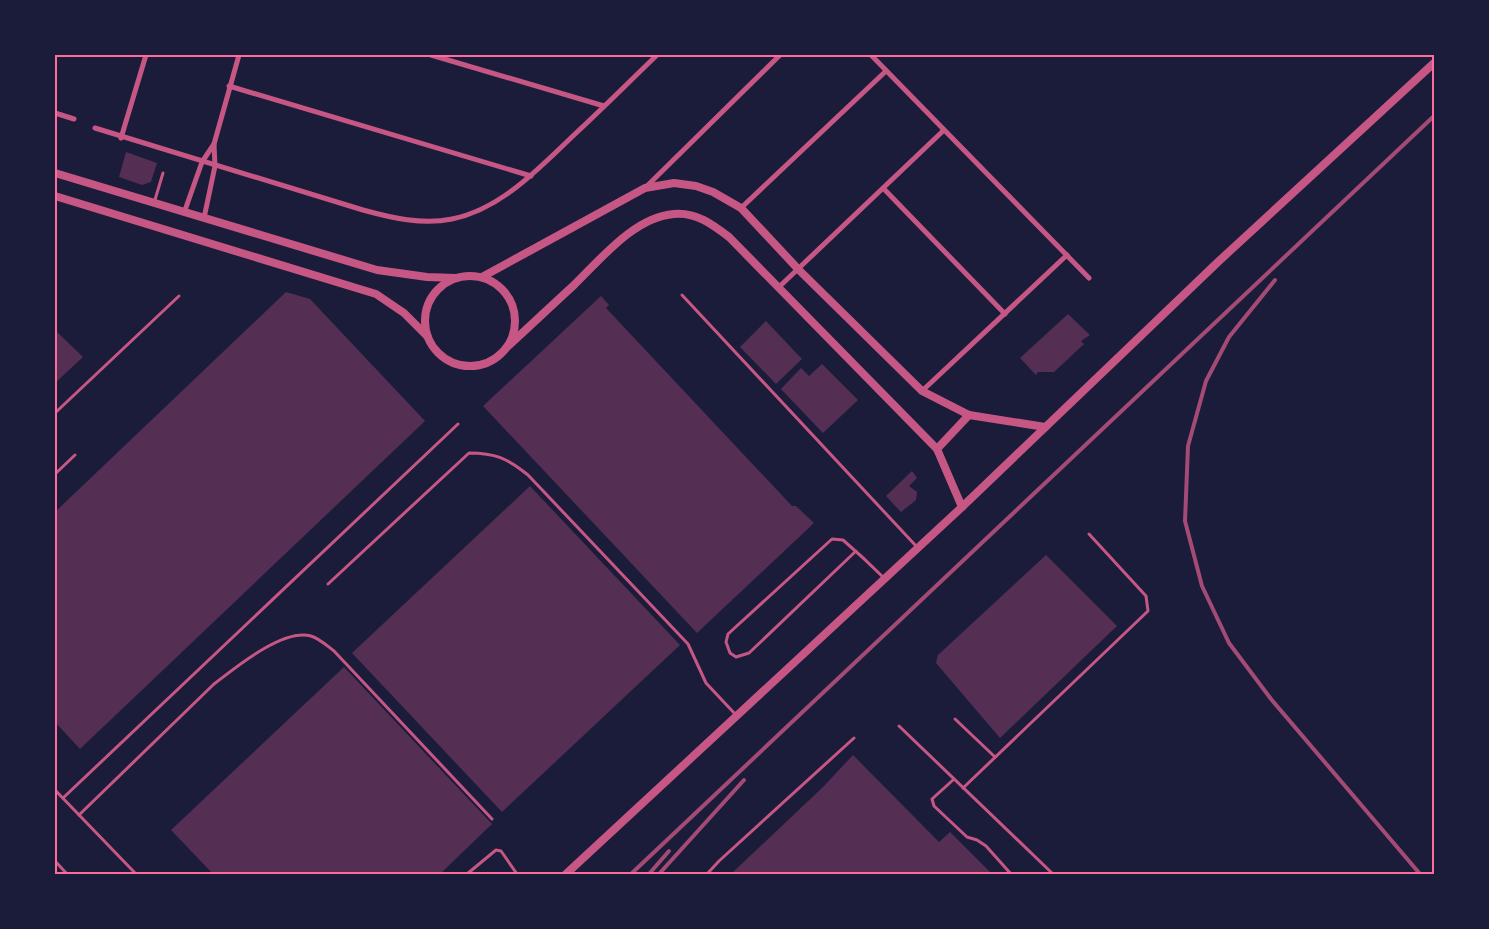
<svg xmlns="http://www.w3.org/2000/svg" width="1489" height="929" viewBox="0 0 1489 929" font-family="Ubuntu,sans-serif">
  <rect width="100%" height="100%" fill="#1b1b3a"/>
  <g fill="#542f53">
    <path d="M126 152 157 163 151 182 142 185 119 177Z"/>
    <path d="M286 292 310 299 425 421 80 749 55 722V512Z"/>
    <path d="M601 296 609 305 606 308 792 506H796L814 523 697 633 483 406Z"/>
    <path d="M1068 314 1090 335 1081 341 1084 344 1054 372H1038L1036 375 1020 358Z"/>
    <path d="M766 321 802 359 776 384 740 347Z"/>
    <path d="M55 330 83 357 55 383Z"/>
    <path d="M822 364 858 400 823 433 781 389 801 368 809 376Z"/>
    <path d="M912 471 917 478 909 486 917 492 916 500 901 512 886 496Z"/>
    <path d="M530 486 680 645 502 812 352 653Z"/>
    <path d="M1046 555 1117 626 1000 738 936 663 938 655Z"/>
    <path d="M344 667 492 824 440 874H213L171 830Z"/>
    <path d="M853 755 939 842 950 832 992 874H731L824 786Z"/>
  </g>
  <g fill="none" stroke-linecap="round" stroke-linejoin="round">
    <g stroke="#c65784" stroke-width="3">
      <path d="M154 203 163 173"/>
      <path d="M682 295 917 547"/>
      <path d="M55 413 179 296"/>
      <path d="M55 474 75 455"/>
      <path d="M856 551 749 653 736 657 730 653 726 642 728 634 832 539 843 540C857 552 871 565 884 578"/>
      <path d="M328 584 469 453C495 453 507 458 528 475L688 644 706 683 736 715"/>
      <path d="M955 719 995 757"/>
      <path d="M899 726 1053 874"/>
      <path d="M953 780 932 799 934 806 967 837 977 840 986 846 1011 874"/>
      <path d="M963 788 1148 611 1146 596 1089 534"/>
      <path d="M55 790 136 874"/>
      <path d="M63 798 458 424"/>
      <path d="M79 815 214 684C235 668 283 628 311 636 320 639 326 645 334 651L492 819"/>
      <path d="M55 861 67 874"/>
      <path d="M467 874 496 850 501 851 517 874"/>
      <path d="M707 874 719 861 854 738"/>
    </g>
    <g stroke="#c65784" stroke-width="5">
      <path d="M431 55 604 106"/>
      <path d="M871 55 1089 278"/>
      <path d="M229 86 531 176"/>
      <path d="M55 113 74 119"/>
      <path d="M95 128 363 210C392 218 422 225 452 219 502 209 540 167 575 134 603 108 630 81 657 55"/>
      <path d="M121 138 146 55"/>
      <path d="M645 188 780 55"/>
      <path d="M884 189 1005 314"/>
      <path d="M741 208 886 71"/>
      <path d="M184 213 202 162 214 144 239 55"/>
      <path d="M204 218 215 166 214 144"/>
      <path d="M779 287 944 130"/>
      <path d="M922 391 1067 255"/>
    </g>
    <g stroke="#c65784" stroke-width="8">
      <path d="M55 173 377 270 427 277 456 278"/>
      <path d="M55 196 376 294 404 313 428 337"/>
      <circle cx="470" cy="321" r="45"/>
      <path d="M482 277 645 188 674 183 696 186 713 192 741 208 799 270 922 391 969 415 1045 427"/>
      <path d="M506 348C528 328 550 307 573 286 600 260 634 217 674 214 696 212 712 224 729 237L937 449 962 507"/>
      <path d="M937 449 969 415"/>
      <path d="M566 874 962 507 1219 261 1434 63"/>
    </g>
    <g stroke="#a44b75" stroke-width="4">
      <path d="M1275 280 1229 337 1206 381 1188 446 1185 521 1202 586 1229 643 1271 699 1420 874"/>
      <path d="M631 874 1434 116"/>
      <path d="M649 874 669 851"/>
      <path d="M659 874 744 780"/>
    </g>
  </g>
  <rect width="1489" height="929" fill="none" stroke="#1b1b3a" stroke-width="112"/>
  <rect x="56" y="56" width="1377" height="817" fill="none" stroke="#ff6b9d" stroke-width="2"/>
</svg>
